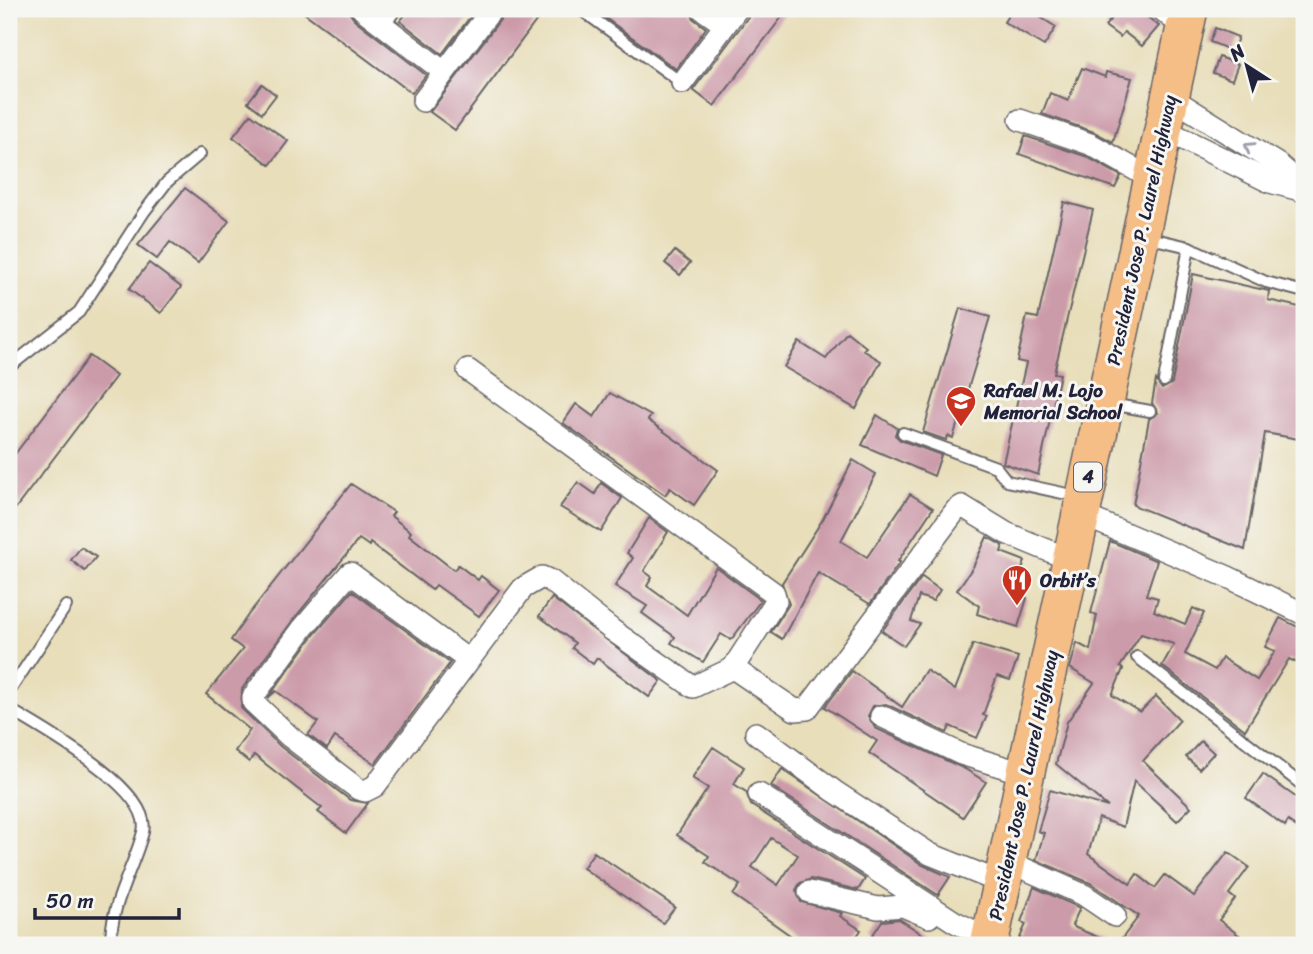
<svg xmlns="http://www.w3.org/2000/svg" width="1313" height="954" viewBox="0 0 1313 954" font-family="Sriracha,sans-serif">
  <rect width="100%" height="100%" fill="#f6f6f2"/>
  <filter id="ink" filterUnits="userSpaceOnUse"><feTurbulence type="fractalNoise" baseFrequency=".0143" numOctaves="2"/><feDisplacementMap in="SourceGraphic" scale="14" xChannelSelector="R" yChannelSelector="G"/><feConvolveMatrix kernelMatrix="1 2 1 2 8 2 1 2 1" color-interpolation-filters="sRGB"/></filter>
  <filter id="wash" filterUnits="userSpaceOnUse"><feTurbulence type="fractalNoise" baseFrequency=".00686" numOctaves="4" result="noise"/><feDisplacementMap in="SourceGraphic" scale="28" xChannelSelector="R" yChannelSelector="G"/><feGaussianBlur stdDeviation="1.57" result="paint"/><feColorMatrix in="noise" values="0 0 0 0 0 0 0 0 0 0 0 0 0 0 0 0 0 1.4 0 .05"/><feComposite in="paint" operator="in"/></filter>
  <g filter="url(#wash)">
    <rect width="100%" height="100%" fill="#e8deba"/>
    <g id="blocks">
      <g fill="#cc9baa" fill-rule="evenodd">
        <path d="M299 9H346L354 19 426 75 412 93Z"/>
        <path d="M410 9H476L442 54 400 21Z"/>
        <path d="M505 9H545L455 130 430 112 502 17Z"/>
        <path d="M593 9H689L694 19 706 28 676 69Z"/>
        <path d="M750 9H788L714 106 693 90 748 17Z"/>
        <path d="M1012 9H1027L1056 27 1044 46 1004 22Z"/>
        <path d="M1119 9H1137L1159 26 1142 46 1124 32 1120 37 1105 26Z"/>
        <path d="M1215 28 1238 37 1233 51 1210 42Z"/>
        <path d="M1219 57 1238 64 1232 80 1213 73Z"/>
        <path d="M1082 68 1105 77 1106 72 1132 78 1113 142 1094 132 1042 114 1050 93 1068 101Z"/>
        <path d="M262 84 276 95 262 113 248 102Z"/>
        <path d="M251 114 288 141 270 165 233 137Z"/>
        <path d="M1025 136 1085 156 1121 176 1115 188 1019 154Z"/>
        <path d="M185 188 229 221 198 263 170 242 157 259 138 245Z"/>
        <path d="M1064 202 1093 210 1054 373 1060 374 1038 475 1003 463 1026 363 1017 361 1027 316 1038 318Z"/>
        <path d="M675 251 690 263 680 275 665 263Z"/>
        <path d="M149 263 181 287 161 313 129 289Z"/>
        <path d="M1193 274 1269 291 1268 300 1304 308V440L1265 433 1245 550 1133 505 1149 419 1158 413 1152 403 1156 380 1162 389 1172 383Z"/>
        <path d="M960 308 990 317 953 438 948 436 946 440 923 432Z"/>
        <path d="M847 332 866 347 863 350 881 361 856 409 784 367 799 342 826 359Z"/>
        <path d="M89 356 116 376 9 517V462Z"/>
        <path d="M610 393 651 416 648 420 718 470 694 505 670 488 665 495 563 423 576 404 594 417Z"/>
        <path d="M877 415 897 428 895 435 900 440 941 455 934 476 862 445Z"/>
        <path d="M853 460 876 474 841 541 867 557 910 494 933 508 898 561 900 562 870 604 818 573 782 639 771 632 789 604 782 583 823 519Z"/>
        <path d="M578 482 595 494 601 483 622 498 601 532 560 507Z"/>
        <path d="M351 484 394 512 391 516 411 532 409 535 454 570 458 565 478 580 481 576 499 590 479 616 436 585 432 590 370 543 369 546 359 539 293 620 242 689 241 708 281 747 350 800 368 803 346 833 318 812 322 808 254 755 249 762 235 751 250 730 206 694 243 649 231 640 248 615Z"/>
        <path d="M649 518 668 532 644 571 652 577 647 586 687 615 716 567 761 600 731 640 721 634 703 662 671 643 675 637 642 613 647 606 615 586 633 558 627 553Z"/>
        <path d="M987 537 1003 546 1001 552 1025 561 1013 593 1027 598 1018 627 977 614 979 606 957 590 973 567Z"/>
        <path d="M1110 541 1157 561 1146 595 1158 598 1154 611 1185 624 1193 608 1204 613 1185 654 1215 670 1222 658 1257 680 1275 651 1265 647 1280 618 1304 630V666L1289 659 1245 730 1162 666 1174 644 1141 634 1120 667 1123 669 1112 695 1140 712 1156 696 1180 720 1143 761 1191 807 1177 821 1134 781 1123 827 1099 818 1088 854 1130 884 1137 874 1155 888 1165 875 1194 896 1228 852 1249 867 1229 894 1235 899 1219 920 1252 945H1117L1139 916 1090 883 1036 860 1044 833 1038 831 1050 790 1108 807 1056 764 1067 722 1094 683 1070 668 1077 643 1090 650 1097 615 1091 613Z"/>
        <path d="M81 547 96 557 85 571 71 560Z"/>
        <path d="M922 577 940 590 933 601 919 596 911 621 920 624 904 646 882 631Z"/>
        <path d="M352 591 450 663 375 764 335 737 327 749 308 735 318 722 276 691 268 698 313 636Z"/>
        <path d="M552 598 661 681 649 697 597 658 593 664 572 648 575 643 539 616Z"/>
        <path d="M973 644 1018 657 1010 680 997 676 983 715 987 716 977 738 950 726 947 733 886 704 873 706 868 716 875 728 965 769 986 782 963 817 869 753 877 741 825 707 852 671 902 707 926 670 955 690Z"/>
        <path d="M1201 741 1214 753 1199 769 1186 757Z"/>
        <path d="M713 747 744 767 734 784 746 792 751 805 865 879 858 890 811 879 800 883 796 890 801 902 842 913 840 916 861 930 851 945H804L733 895 740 885 705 862 709 856 677 835 708 788 692 778ZM771 838 798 855 778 885 752 867Z"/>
        <path d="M782 769 923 865 950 877 938 895 771 786Z"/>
        <path d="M1263 774 1304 803V832L1288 821 1285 826 1246 798Z"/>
        <path d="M594 852 675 907 663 923 583 868Z"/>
        <path d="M1034 887 1080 908 1072 925 1076 928 1117 945H1017L1026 924 1021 922Z"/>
        <path d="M899 919 939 945H879L870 939 882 921Z"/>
      </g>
    </g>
  </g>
  <g filter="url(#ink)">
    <use href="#blocks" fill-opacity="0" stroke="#676467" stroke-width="2"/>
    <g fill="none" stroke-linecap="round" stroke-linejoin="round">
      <g stroke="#676467" stroke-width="14">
        <g id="lane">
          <path d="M580 9 682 83"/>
          <path d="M384 26 396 9"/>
          <path d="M1146 237 1189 247 1266 282 1304 292"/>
          <path d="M9 367 79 312 144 212 167 182 200 154"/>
          <path d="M1164 381 1189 247"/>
          <path d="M1111 404 1150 411"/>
          <path d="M903 433 996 467 1007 481 1081 497"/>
          <path d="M1137 657 1301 784 1304 780"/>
          <path d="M9 692 66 606"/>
          <path d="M9 709C40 728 154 790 143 832 133 870 110 904 111 945"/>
        </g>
      </g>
      <g stroke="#676467" stroke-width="24">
        <g id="street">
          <path d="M362 9 444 72"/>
          <path d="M702 9 725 25"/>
          <path d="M1161 9 1184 28"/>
          <path d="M682 83 737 9"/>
          <path d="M1170 97 1279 165 1304 187"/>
          <path d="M423 101 492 9"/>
          <path d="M1020 120 1090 144 1152 179"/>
          <path d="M1163 129 1270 182 1304 191"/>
          <path d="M468 370 774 593 776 601 733 668 795 710 807 709 956 510 962 506 1006 533 1071 560"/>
          <path d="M1080 514 1228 577 1304 614"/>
          <path d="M468 660 350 573 303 628 253 697V702L290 737 358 789 365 791 375 786 523 588 542 577 551 581 612 630 693 687 733 668"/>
          <path d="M881 716 961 754 1026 774"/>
          <path d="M756 733 834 791 930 854 1002 883"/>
          <path d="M759 794 955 922 990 939"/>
          <path d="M1007 861 1084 895 1115 916"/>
          <path d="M809 892 878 908 903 906 929 917"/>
        </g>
      </g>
      <g stroke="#676467" stroke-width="40">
        <path id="highway" d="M989 945 1189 9"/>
      </g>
      <use href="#lane" stroke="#fff" stroke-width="10"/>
      <use href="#street" stroke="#fff" stroke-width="21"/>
      <use href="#highway" stroke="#f6be87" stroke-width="37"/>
    </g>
    <defs><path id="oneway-chevron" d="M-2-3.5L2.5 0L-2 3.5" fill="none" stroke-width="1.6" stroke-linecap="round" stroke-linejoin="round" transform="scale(1.75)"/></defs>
    <use stroke="#9c9ca7" href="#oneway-chevron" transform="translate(1249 147) rotate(-148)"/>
  </g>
  <defs>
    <g id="school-pin" transform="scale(1.575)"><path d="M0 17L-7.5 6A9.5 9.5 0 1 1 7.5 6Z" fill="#c8321e" stroke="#f6f6f2"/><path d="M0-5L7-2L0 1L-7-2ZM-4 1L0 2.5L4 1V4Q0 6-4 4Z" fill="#fff"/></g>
    <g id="restaurant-pin" transform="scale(1.575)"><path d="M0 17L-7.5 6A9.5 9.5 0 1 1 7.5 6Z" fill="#c8321e" stroke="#f6f6f2"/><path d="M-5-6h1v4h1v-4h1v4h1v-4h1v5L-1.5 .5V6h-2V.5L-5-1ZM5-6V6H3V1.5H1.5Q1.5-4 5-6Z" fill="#fff"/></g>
  </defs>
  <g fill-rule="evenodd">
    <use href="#school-pin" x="961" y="401"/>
    <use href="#restaurant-pin" x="1017" y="580"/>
  </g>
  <g text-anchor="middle" stroke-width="6" stroke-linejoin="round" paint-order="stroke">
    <rect fill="#f6f6f2" stroke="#626272" stroke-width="2" x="1074" y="462.5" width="28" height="29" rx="5"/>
    <g font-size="18" font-weight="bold" fill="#22223b">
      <text x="1088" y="483">4</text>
    </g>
    <g font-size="19" fill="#22223b" stroke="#f6f6f2">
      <text transform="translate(1141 230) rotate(-78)" y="7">President Jose P. Laurel Highway</text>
      <text transform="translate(1023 785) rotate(-78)" y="7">President Jose P. Laurel Highway</text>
    </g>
    <g font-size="19" font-weight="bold" fill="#22223b" stroke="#f6f6f2" text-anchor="start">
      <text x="984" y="397">Rafael M. Lojo<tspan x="984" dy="22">Memorial School</tspan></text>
      <text x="1040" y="587">Orbit’s</text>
    </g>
  </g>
  <rect width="1313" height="954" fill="none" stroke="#f6f6f2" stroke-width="35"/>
  <g transform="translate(1247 66) rotate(324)" stroke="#f6f6f2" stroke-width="5" paint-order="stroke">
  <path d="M0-5L12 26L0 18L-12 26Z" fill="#22223b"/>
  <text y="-10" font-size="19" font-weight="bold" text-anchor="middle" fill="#22223b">N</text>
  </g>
  <path d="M35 908v10h144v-10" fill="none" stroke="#22223b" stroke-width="3.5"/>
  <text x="46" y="908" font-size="21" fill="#22223b" stroke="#f6f6f2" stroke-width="5" paint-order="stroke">50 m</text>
</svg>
